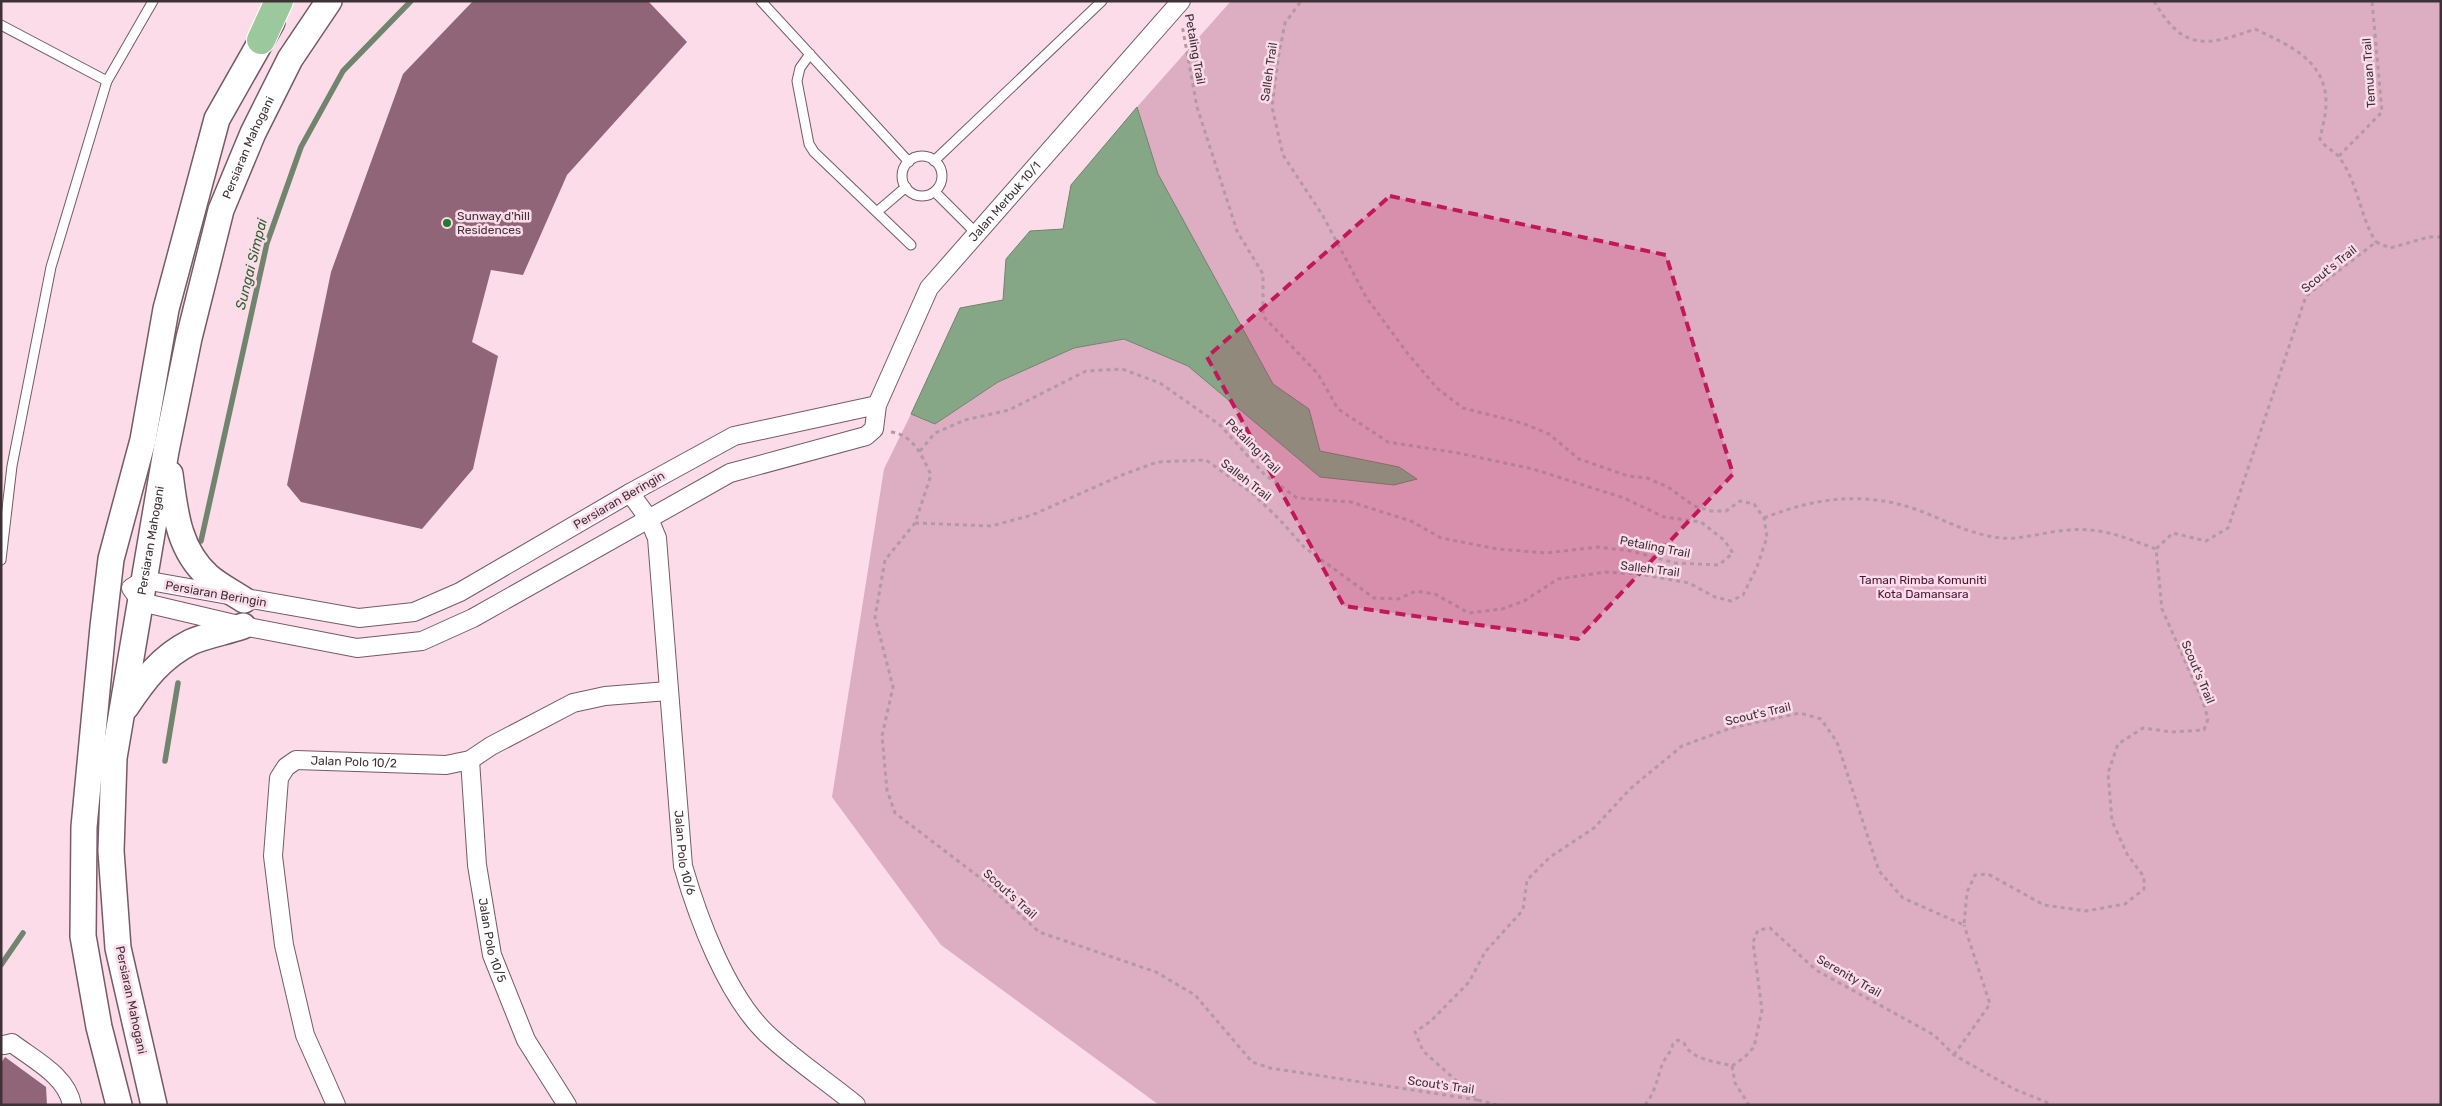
<svg xmlns="http://www.w3.org/2000/svg" width="2442" height="1106" viewBox="0 0 2442 1106" font-family="Rubik,sans-serif">
  <rect width="100%" height="100%" fill="#fbdce8"/>
  <path fill="#ddadc1" d="M1231 1H2441V1105H1159L941 945 832 797 884 469 911 414 935 424 998 382 1074 348 1124 339 1188 366 1320 477 1417 479 1399 467 1320 451 1309 409 1273 384 1158 174 1137 107Z"/>
  <path fill="#85a785" stroke="#70846e" d="M1137 107 1158 174 1273 384 1309 409 1320 451 1399 467 1417 479 1394 485 1320 477 1188 366 1124 339 1074 348 998 382 935 424 911 414 960 308 1003 300 1006 259 1030 231 1063 229 1071 185Z"/>
  <g fill="none" stroke-linecap="round" stroke-linejoin="round">
    <g stroke="#70846e" stroke-width="5.5">
      <path d="M201 541 267 243 301 147 343 71 411 1"/>
      <path d="M165 761 178 683"/>
      <path d="M1 965 23 933"/>
    </g>
  </g>
  <g fill="#916578">
    <path d="M473 1H648L687 42 567 175 523 275 491 270 472 342 498 356 473 469 422 529 301 502 287 485 331 272 403 74Z"/>
    <path d="M5 1057 46 1087 47 1105H1V1063Z"/>
  </g>
  <g fill="none" stroke-linecap="round" stroke-linejoin="round">
    <g stroke="#755b66" stroke-width="11">
      <g id="service">
        <path d="M761 1 909 162"/>
        <path d="M1 25 107 81"/>
        <path d="M810 54 800 68 797 81 809 144 814 152 911 245"/>
        <circle cx="922" cy="176" r="20"/>
        <path d="M934 161 1102 1"/>
        <path d="M935 192 977 234"/>
        <path d="M878 211 906 187"/>
        <path d="M1 560 12 466 51 267 107 81 153 1"/>
      </g>
    </g>
    <g stroke="#755b66" stroke-width="20">
      <g id="minor">
        <path id="s1" d="M877 405 734 436 630 493 460 592 414 612 359 618 144 580 131 588 141 602 243 626 357 648 422 641 473 618 730 473 866 436 874 429 877 405 929 288 1181 1"/>
        <path id="s2" d="M630 493 649 519 657 538 683 866C698 918 726 994 766 1033 793 1059 827 1081 856 1105"/>
        <path id="s3" d="M470 760 477 865 492 955 526 1040 567 1105"/>
        <path d="M4 1045 12 1043C34 1060 67 1076 72 1105"/>
        <path id="s4" d="M336 1105 305 1035 284 945 273 856 279 778 286 767 296 760 446 765 470 760 491 746 573 703 605 696 668 691"/>
      </g>
    </g>
    <g stroke="#755b66" stroke-width="28">
      <g id="secondary">
        <path d="M170 474C175 511 178 549 208 576 218 585 232 592 244 600"/>
        <path d="M126 707C144 680 161 657 191 642 207 635 226 632 243 626"/>
        <path d="M119 1105 99 1027 83 936 84 827 103 627 111 559 143 440 166 309 217 119 272 22"/>
        <path id="s5" d="M154 1105 118 948 111 851 114 758 166 451 189 338 221 210 253 133 290 59 329 1"/>
      </g>
    </g>
    <g stroke="#fff" stroke-width="30">
      <path id="primary" d="M261 40 279 1"/>
    </g>
    <g stroke="#b29aa4" stroke-width="3" stroke-dasharray="4 4" stroke-linecap="butt">
      <path d="M2154 1C2183 51 2205 47 2255 29 2289 45 2327 61 2326 104 2326 116 2322 128 2320 139 2327 150 2334 150 2339 157 2358 182 2360 217 2376 242"/>
      <path d="M2339 156 2382 112 2372 1"/>
      <path d="M2376 242 2390 248 2429 237H2441"/>
      <path d="M891 432C914 435 922 456 931 475L915 523 885 560 875 617 893 687 882 736 887 790 895 813 983 880 1039 932 1156 972 1195 995 1252 1062 1270 1068 1478 1100 1423 1051 1415 1032 1431 1021 1469 982 1485 952 1523 910 1527 880 1550 857 1594 828 1631 788 1682 746 1731 728 1800 713 1821 719 1837 742 1879 871 1903 898 1964 925 1967 892 1975 875 1988 874 2044 905 2086 911 2125 904 2144 889V877L2127 854 2112 821 2108 773 2118 744 2143 728 2172 732 2204 730 2208 719 2203 702 2162 609 2156 549 2173 533 2206 541 2228 528 2306 296 2376 242"/>
      <path d="M920 451 935 433 965 420 1009 410 1086 371 1122 369 1160 383 1220 425 1264 474 1297 498 1351 502 1411 521 1441 538 1498 549 1546 553 1598 547 1631 551 1675 563 1719 565 1733 553 1724 540 1701 522 1664 517 1624 498 1533 469 1458 453 1388 442 1338 409 1318 374 1263 316V274L1237 231 1197 107 1182 25"/>
      <path d="M1764 518C1814 498 1863 491 1915 509 1946 520 1967 534 2001 538 2023 540 2047 531 2069 530 2102 527 2126 538 2156 549"/>
      <path d="M915 523 991 526 1032 515 1122 475 1157 462 1206 460 1252 493 1279 519 1304 547 1374 598 1398 599 1416 591 1435 594 1469 613 1502 609 1524 601 1558 579 1606 572 1639 574 1689 583 1715 597 1731 601 1743 595 1757 567 1767 537 1764 518 1754 504 1740 501 1726 511H1711L1694 506 1668 487 1647 478 1628 476 1579 459 1549 434 1522 423 1463 408 1438 389 1408 354 1366 297 1323 216 1283 155 1272 107 1278 59 1285 23 1301 1"/>
      <path d="M1954 1055 1990 1004 1964 925"/>
      <path d="M1732 1066 1735 1083 1749 1105"/>
      <path d="M1478 1100 1497 1105"/>
      <path d="M1645 1105C1655 1093 1657 1079 1662 1065 1665 1057 1671 1053 1673 1044L1678 1040 1684 1043C1691 1060 1715 1061 1732 1066L1745 1057 1754 1047 1762 1010 1753 942 1758 930 1770 928 1816 970 1934 1035 1954 1055 2014 1089 2053 1105"/>
    </g>
    <use href="#service" stroke="#fff" stroke-width="9"/>
    <use href="#minor" stroke="#fff" stroke-width="18"/>
    <use href="#secondary" stroke="#fff" stroke-width="25"/>
    <use href="#primary" stroke="#9cc89e" stroke-width="28"/>
  </g>
  <path fill="#c2185b" fill-opacity="0.2" stroke="#c2185b" stroke-width="4" stroke-dasharray="10 6" stroke-linejoin="round" d="M1390 196 1666 255 1733 474 1578 639 1344 606 1207 357Z"/>
  <circle fill="#207b2b" stroke="#fbdce8" stroke-width="2" cx="447" cy="223" r="5"/>
  <g text-anchor="middle" stroke-width="5" stroke-linejoin="round" paint-order="stroke">
    <g font-size="12" fill="#3e3237" stroke="#fbdce8">
      <text transform="translate(1195 49) rotate(80)" y="4">Petaling Trail</text>
      <text transform="translate(1269 72) rotate(-82)" y="4">Salleh Trail</text>
      <text transform="translate(2369 73) rotate(-94)" y="4">Temuan Trail</text>
      <text dy="4" stroke="none"><textPath href="#s5" startOffset="978">Persiaran Mahogani</textPath></text>
      <text dy="4" stroke="none"><textPath href="#s1" startOffset="1874">Jalan Merbuk 10/1</textPath></text>
      <text transform="translate(2329 269) rotate(-39)" y="4">Scout's Trail</text>
      <text transform="translate(1253 446) rotate(45)" y="4">Petaling Trail</text>
      <text transform="translate(1246 480) rotate(38)" y="4">Salleh Trail</text>
      <text transform="translate(619 500) rotate(-30)" y="4">Persiaran Beringin</text>
      <text dy="4" stroke="none"><textPath href="#s5" startOffset="572">Persiaran Mahogani</textPath></text>
      <text transform="translate(1655 547) rotate(11)" y="4">Petaling Trail</text>
      <text transform="translate(1650 569) rotate(7)" y="4">Salleh Trail</text>
      <text transform="translate(216 594) rotate(10)" y="4">Persiaran Beringin</text>
      <text transform="translate(2198 672) rotate(67)" y="4">Scout's Trail</text>
      <text transform="translate(1758 714) rotate(-13)" y="4">Scout's Trail</text>
      <text dy="4" stroke="none"><textPath href="#s4" startOffset="420">Jalan Polo 10/2</textPath></text>
      <text dy="4" stroke="none"><textPath href="#s2" startOffset="369">Jalan Polo 10/6</textPath></text>
      <text transform="translate(1010 894) rotate(42)" y="4">Scout's Trail</text>
      <text dy="4" stroke="none"><textPath href="#s3" startOffset="182">Jalan Polo 10/5</textPath></text>
      <text transform="translate(1849 976) rotate(30)" y="4">Serenity Trail</text>
      <text transform="translate(131 1000) rotate(78)" y="4">Persiaran Mahogani</text>
      <text transform="translate(1441 1085) rotate(8)" y="4">Scout's Trail</text>
    </g>
    <g font-size="12" fill="#3e3237" stroke="#fbdce8" text-anchor="start">
      <text x="457" y="220">Sunway d'hill<tspan x="457" dy="14">Residences</tspan></text>
    </g>
    <g font-size="12" fill="#4e1532" stroke="#fbdce8">
      <text x="1923" y="584">Taman Rimba Komuniti<tspan x="1923" dy="14">Kota Damansara</tspan></text>
    </g>
    <g font-size="14" font-style="italic" fill="#306132" stroke="#fbdce8">
      <text transform="translate(251 264) rotate(-76)" y="5">Sungai Simpai</text>
    </g>
  </g>
  <rect width="2442" height="1106" fill="none" stroke="#3e3237" stroke-width="5"/>
</svg>
